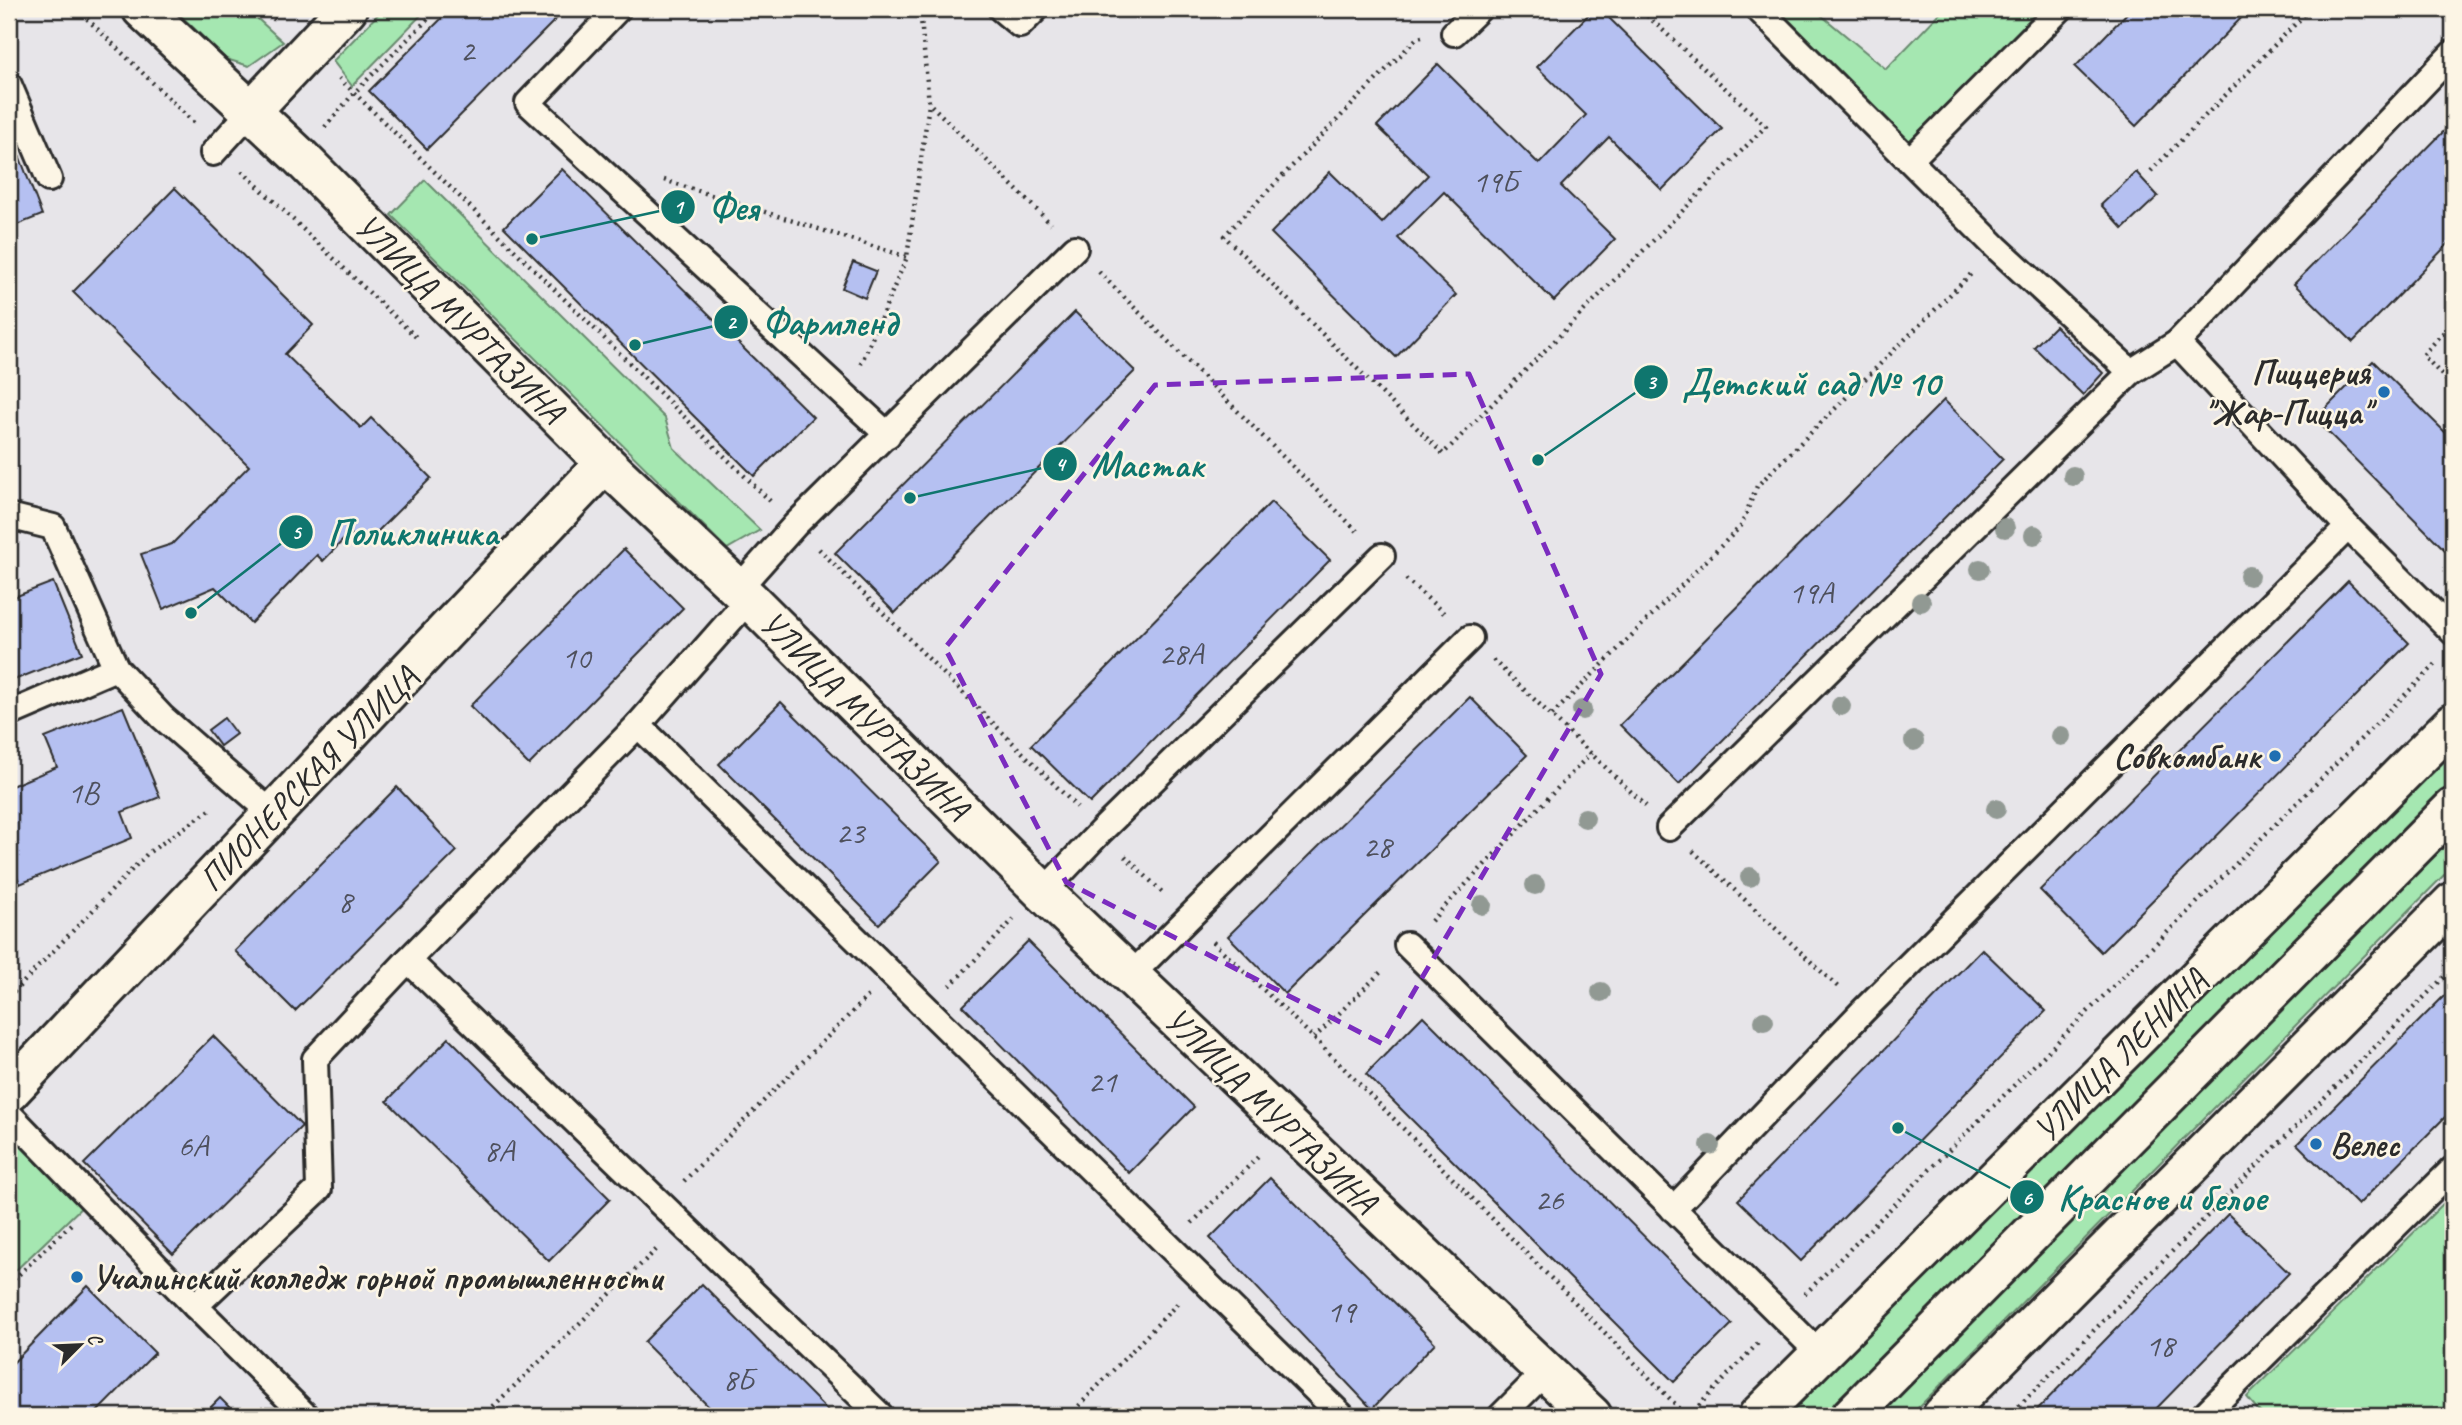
<svg xmlns="http://www.w3.org/2000/svg" width="2462" height="1425" viewBox="0 0 2462 1425" font-family="Caveat,sans-serif">
  <rect width="100%" height="100%" fill="#e7e5e9"/>
  <filter id="ink" filterUnits="userSpaceOnUse"><feTurbulence type="fractalNoise" baseFrequency=".0143" numOctaves="2"/><feDisplacementMap in="SourceGraphic" scale="14" xChannelSelector="R" yChannelSelector="G"/><feConvolveMatrix kernelMatrix="1 2 1 2 8 2 1 2 1" color-interpolation-filters="sRGB"/></filter>
  <g filter="url(#ink)">
    <g fill="#a5e7b1" stroke="#68896e" stroke-width="2">
      <path d="M174 9H247L283 42 249 66 226 59Z"/>
      <path d="M383 9H427L352 86 333 61Z"/>
      <path d="M1769 9H1825L1821 15 1886 69 1944 9H2042L1908 147Z"/>
      <path d="M425 180 665 418 674 448 760 530 727 549 391 215Z"/>
      <path d="M2453 741V791L1837 1416H1788Z"/>
      <path d="M2453 820V866L1910 1416H1865Z"/>
      <path d="M9 1131 87 1202 14 1272 15 1204 9 1199Z"/>
      <path d="M2453 1194V1416H2263L2247 1397Z"/>
    </g>
    <g fill="#b5c0f1" stroke="#2b2b2b" stroke-width="2">
      <path d="M451 9H566L427 149 369 91Z"/>
      <path d="M1594 9H1600L1722 129 1662 190 1609 137 1561 186 1615 239 1554 301 1444 192 1398 238 1456 295 1396 357 1271 233 1330 172 1382 223 1428 175 1377 126 1438 64 1539 164 1586 115 1537 67Z"/>
      <path d="M2131 9H2250L2136 126 2075 67Z"/>
      <path d="M2453 122V239L2353 342 2294 284Z"/>
      <path d="M9 129 42 215 9 228Z"/>
      <path d="M562 169 813 417 754 476 504 227Z"/>
      <path d="M2136 172 2158 196 2123 229 2101 205Z"/>
      <path d="M175 188 313 325 285 354 361 428 371 418 431 478 363 546 350 533 323 561 317 555 251 623 215 587 163 609 141 554 172 544 249 466 73 292Z"/>
      <path d="M853 262 876 271 865 298 842 288Z"/>
      <path d="M1075 312 1135 371 895 613 835 553Z"/>
      <path d="M2055 326 2103 373 2083 395 2034 347Z"/>
      <path d="M2373 361 2453 440V558L2315 419Z"/>
      <path d="M1944 400 2003 459 1679 784 1620 725Z"/>
      <path d="M1271 502 1330 560 1090 803 1031 745Z"/>
      <path d="M624 549 683 608 529 765 470 706Z"/>
      <path d="M2348 581 2409 643 2101 952 2040 890Z"/>
      <path d="M53 582 82 653 9 682V599Z"/>
      <path d="M1470 697 1527 755 1285 994 1228 936Z"/>
      <path d="M781 702 941 861 879 924 719 764Z"/>
      <path d="M123 707 160 797 122 812 132 838 20 884 9 857V787L57 767 45 738Z"/>
      <path d="M224 718 236 734 220 746 208 730Z"/>
      <path d="M397 787 457 851 295 1011 235 951Z"/>
      <path d="M1028 941 1194 1107 1129 1173 963 1006Z"/>
      <path d="M1982 949 2046 1011 1801 1261 1738 1200Z"/>
      <path d="M2453 987V1109L2358 1205 2297 1144Z"/>
      <path d="M1423 1016 1732 1324 1674 1382 1366 1074Z"/>
      <path d="M213 1036 302 1126 173 1254 84 1164Z"/>
      <path d="M449 1038 610 1199 549 1261 387 1101Z"/>
      <path d="M1270 1178 1435 1343 1372 1409 1210 1238Z"/>
      <path d="M2228 1214 2289 1273 2149 1416H2031Z"/>
      <path d="M702 1284 833 1416H718L644 1342Z"/>
      <path d="M88 1286 155 1353 93 1416H9V1367Z"/>
      <path d="M220 1398 238 1416H202Z"/>
    </g>
    <g fill="none" stroke-linecap="round" stroke-linejoin="round">
      <g stroke="#2b2b2b" stroke-width="30">
        <g id="lane">
          <path d="M618 9 528 103 888 435"/>
          <path d="M1001 9 1020 25 1036 9"/>
          <path d="M1758 9 1997 248 2131 372"/>
          <path d="M1454 33 1479 9"/>
          <path d="M9 85 49 179"/>
          <path d="M213 153 252 110"/>
          <path d="M1910 160 2060 9"/>
          <path d="M2177 343 2453 53"/>
          <path d="M9 516 53 527 116 668 162 717 273 814"/>
          <path d="M738 589 795 525 1075 248"/>
          <path d="M9 714 116 668"/>
          <path d="M638 725 749 599"/>
          <path d="M1669 828 2131 372 2177 343 2348 527 2453 632"/>
          <path d="M1043 892 1101 831 1382 556"/>
          <path d="M1407 945 1820 1354"/>
          <path d="M1130 976 1470 638"/>
          <path d="M9 1114 195 1306 306 1416"/>
          <path d="M1673 1209 1863 1011 2348 527"/>
          <path d="M195 1306 319 1189 315 1059 408 960"/>
          <path d="M881 1416 408 960 638 725 1342 1416"/>
          <path d="M1501 1416 1545 1372"/>
          <path d="M2203 1416 2453 1169"/>
        </g>
      </g>
      <g stroke="#2b2b2b" stroke-width="44">
        <g id="street">
          <path d="M252 110 347 9"/>
          <path d="M9 1092 605 463"/>
          <path d="M1851 1416 2453 808"/>
        </g>
      </g>
      <g stroke="#2b2b2b" stroke-width="44">
        <g id="secondary">
          <path d="M142 9 299 156 605 463 749 599 1043 892 1592 1416"/>
          <path d="M1758 1416 2453 723"/>
          <path d="M1942 1416 2453 902"/>
        </g>
      </g>
      <g stroke="#2b2b2b" stroke-width="4.5" stroke-dasharray="2 5" stroke-linecap="butt">
        <path d="M77 9 194 123"/>
        <path d="M263 9 278 23"/>
        <path d="M920 9 929 103 1051 224"/>
        <path d="M1422 37 1417 38 1224 236 1443 454 1766 126 1640 9"/>
        <path d="M339 78 770 501"/>
        <path d="M325 127 354 93 438 9"/>
        <path d="M242 171 418 339"/>
        <path d="M2151 171 2310 9"/>
        <path d="M664 180 907 257"/>
        <path d="M1099 272 1357 531"/>
        <path d="M2453 322 2423 355 2453 387"/>
        <path d="M861 364 907 257 929 104"/>
        <path d="M819 549 1077 807"/>
        <path d="M1406 579 1446 615"/>
        <path d="M1493 660 1646 806"/>
        <path d="M1552 715 1741 526 1757 486 1974 271"/>
        <path d="M1693 851 1840 989"/>
        <path d="M1125 856 1164 894"/>
        <path d="M1431 921 1591 753"/>
        <path d="M1213 942 1314 1038 1687 1416"/>
        <path d="M950 986 1014 919"/>
        <path d="M9 997 148 853 213 808"/>
        <path d="M1314 1038 1383 970"/>
        <path d="M684 1181 868 996"/>
        <path d="M1192 1223 1260 1155"/>
        <path d="M9 1284 71 1224"/>
        <path d="M1805 1294 2438 662"/>
        <path d="M483 1416 659 1247"/>
        <path d="M1069 1416 1178 1303"/>
        <path d="M1689 1416 1760 1341"/>
        <path d="M2009 1416 2453 968"/>
      </g>
      <use href="#lane" stroke="#fcf5e5" stroke-width="24"/>
      <use href="#street" stroke="#fcf5e5" stroke-width="38"/>
      <use href="#secondary" stroke="#fcf5e5" stroke-width="38"/>
    </g>
    <g fill="#919993">
      <circle cx="2073" cy="476" r="10"/>
      <circle cx="2005" cy="528" r="10"/>
      <circle cx="2034" cy="535" r="10"/>
      <circle cx="1980" cy="569" r="10"/>
      <circle cx="2249" cy="576" r="10"/>
      <circle cx="1921" cy="602" r="10"/>
      <circle cx="1841" cy="706" r="10"/>
      <circle cx="1582" cy="710" r="10"/>
      <circle cx="2061" cy="736" r="10"/>
      <circle cx="1914" cy="741" r="10"/>
      <circle cx="1996" cy="809" r="10"/>
      <circle cx="1585" cy="818" r="10"/>
      <circle cx="1750" cy="877" r="10"/>
      <circle cx="1535" cy="885" r="10"/>
      <circle cx="1482" cy="905" r="10"/>
      <circle cx="1601" cy="992" r="10"/>
      <circle cx="1764" cy="1021" r="10"/>
      <circle cx="1710" cy="1145" r="10"/>
    </g>
  </g>
  <path fill="none" stroke="#7b2cbf" stroke-width="5" stroke-dasharray="14 9" stroke-linejoin="round" d="M1469 374 1601 674 1383 1044 1066 882 945 648 1155 385Z"/>
  <g fill="#1f6fb2" stroke="#fcf5e5" stroke-width="2.5">
    <circle cx="2384" cy="392" r="7"/>
    <circle cx="2275" cy="756" r="7"/>
    <circle cx="2316" cy="1144" r="7"/>
    <circle cx="77" cy="1277" r="7"/>
  </g>
  <g text-anchor="middle" stroke-width="5" stroke-linejoin="round" paint-order="stroke">
    <g font-size="32" fill="#4e505c">
      <text x="467" y="61">2</text>
      <text x="1495" y="192">19Б</text>
      <text x="1811" y="603">19А</text>
      <text x="1181" y="664">28А</text>
      <text x="576" y="668">10</text>
      <text x="83" y="803">1В</text>
      <text x="850" y="843">23</text>
      <text x="1377" y="857">28</text>
      <text x="345" y="912">8</text>
      <text x="1102" y="1092">21</text>
      <text x="193" y="1156">6А</text>
      <text x="499" y="1161">8А</text>
      <text x="1549" y="1210">26</text>
      <text x="1341" y="1322">19</text>
      <text x="2160" y="1356">18</text>
      <text x="738" y="1390">8Б</text>
    </g>
    <g font-size="35" fill="#2b2b2b" stroke="#fcf5e5">
      <text transform="translate(460 318) rotate(45)" y="12">УЛИЦА МУРТАЗИНА</text>
      <text transform="translate(865 715) rotate(45)" y="12">УЛИЦА МУРТАЗИНА</text>
      <text transform="translate(308 778) rotate(-46)" y="12">ПИОНЕРСКАЯ УЛИЦА</text>
      <text transform="translate(2120 1055) rotate(-45)" y="12">УЛИЦА ЛЕНИНА</text>
      <text transform="translate(1271 1110) rotate(44)" y="12">УЛИЦА МУРТАЗИНА</text>
    </g>
    <g font-size="35" font-weight="bold" fill="#2b2b2b" stroke="#fcf5e5" text-anchor="end">
      <text x="2370" y="384">Пиццерия<tspan x="2370" dy="40">"Жар-Пицца"</tspan></text>
      <text x="2261" y="768">Совкомбанк</text>
      <text x="2330" y="1156" text-anchor="start">Велес</text>
      <text x="91" y="1289" text-anchor="start">Учалинский колледж горной промышленности</text>
    </g>
  </g>
  <path fill="none" stroke="#0f766e" stroke-width="2.5" d="M532 239L678 207M635 345L731 322M1538 460L1651 382M910 498L1060 464M191 613L296 532M1898 1128L2027 1197"/>
  <g fill="#0f766e" stroke="#fcf5e5" stroke-width="2.5">
    <circle cx="532" cy="239" r="7"/>
    <circle cx="635" cy="345" r="7"/>
    <circle cx="1538" cy="460" r="7"/>
    <circle cx="910" cy="498" r="7"/>
    <circle cx="191" cy="613" r="7"/>
    <circle cx="1898" cy="1128" r="7"/>
    <circle cx="678" cy="207" r="18"/>
    <circle cx="731" cy="322" r="18"/>
    <circle cx="1651" cy="382" r="18"/>
    <circle cx="1060" cy="464" r="18"/>
    <circle cx="296" cy="532" r="18"/>
    <circle cx="2027" cy="1197" r="18"/>
  </g>
  <g font-size="21" text-anchor="middle" font-weight="bold" fill="#fff">
    <text x="678" y="214">1</text>
    <text x="731" y="329">2</text>
    <text x="1651" y="389">3</text>
    <text x="1060" y="471">4</text>
    <text x="296" y="539">5</text>
    <text x="2027" y="1205">6</text>
  </g>
  <g font-size="37" text-anchor="middle" font-weight="bold" fill="#0f766e" stroke="#fcf5e5" stroke-width="5" stroke-linejoin="round" paint-order="stroke">
    <text x="734" y="220">Фея</text>
    <text x="830" y="335">Фармленд</text>
    <text x="1811" y="395">Детский сад № 10</text>
    <text x="1148" y="477">Мастак</text>
    <text x="413" y="545">Поликлиника</text>
    <text x="2162" y="1210">Красное и белое</text>
  </g>
  <rect width="2462" height="1425" fill="none" stroke="#fcf5e5" stroke-width="35"/>
  <rect x="18" y="18" width="2427" height="1390" fill="none" stroke="#2b2b2b" stroke-width="2.5" filter="url(#ink)"/>
  <g transform="translate(80 1345) rotate(66)" stroke="#fcf5e5" stroke-width="5" paint-order="stroke">
  <path d="M0-5L12 26L0 18L-12 26Z" fill="#2b2b2b"/>
  <text y="-10" font-size="19" font-weight="bold" text-anchor="middle" fill="#2b2b2b">С</text>
  </g>
</svg>
